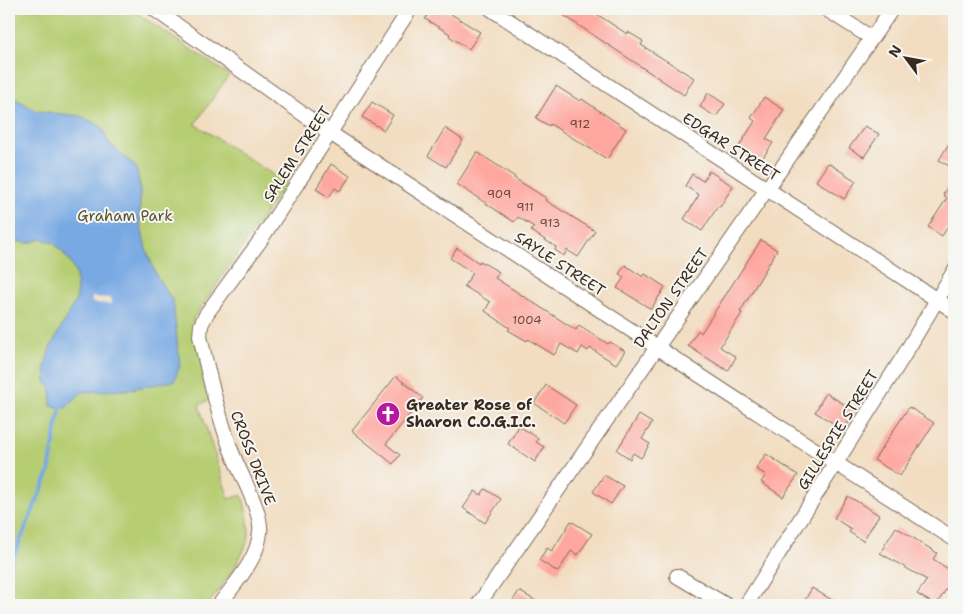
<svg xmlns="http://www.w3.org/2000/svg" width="963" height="614" viewBox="0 0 963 614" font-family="'Shantell Sans',sans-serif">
  <rect width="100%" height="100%" fill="#f6f6f2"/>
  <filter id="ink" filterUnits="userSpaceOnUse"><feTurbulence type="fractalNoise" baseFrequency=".02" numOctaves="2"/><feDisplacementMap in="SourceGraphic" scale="10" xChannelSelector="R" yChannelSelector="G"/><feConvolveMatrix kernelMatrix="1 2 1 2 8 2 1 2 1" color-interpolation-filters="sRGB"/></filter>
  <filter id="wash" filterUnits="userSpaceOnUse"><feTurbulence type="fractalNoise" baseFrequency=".0096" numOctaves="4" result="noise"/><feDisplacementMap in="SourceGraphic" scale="20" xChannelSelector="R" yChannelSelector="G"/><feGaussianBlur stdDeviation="1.12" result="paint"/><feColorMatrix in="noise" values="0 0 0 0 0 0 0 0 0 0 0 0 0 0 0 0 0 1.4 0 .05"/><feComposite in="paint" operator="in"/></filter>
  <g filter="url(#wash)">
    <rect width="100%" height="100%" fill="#f2ddc1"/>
    <path fill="#b6cd72" stroke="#787c48" d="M9 9H131L229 75 195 124 286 183 193 319 211 399 199 405 229 499 242 495C246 508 249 521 249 534 248 552 219 589 208 605H9Z"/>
    <path fill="#78a9e3" stroke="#5a6a80" d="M9 95 37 111 80 116 101 126 110 144 136 167 140 186V222L146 249 157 277 173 301 180 366 174 381 125 390 82 392 66 408 51 406V390L46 381 45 365 50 348 77 298 76 274 69 260 54 243 42 239 27 243 9 240Z"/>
    <path fill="#f2ddc1" d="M92 297 111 298V304L92 303Z"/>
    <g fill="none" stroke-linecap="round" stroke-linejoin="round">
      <path stroke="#78a9e3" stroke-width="4" d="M9 567 49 472 58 418 62 403"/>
    </g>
    <g id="blocks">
      <g fill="#fea79f">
        <path d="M432 9H443L480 32 469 49 449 36 450 34 425 19Z"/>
        <path d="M554 9H589L627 34 628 32 643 41 641 45 694 78 684 95Z"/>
        <path d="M556 86 580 101 582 99 626 129 607 159 550 124 549 126 536 118Z"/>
        <path d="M708 93 725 104 716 117 700 107Z"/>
        <path d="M764 97 784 110 766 139 773 143 760 162 738 148 755 121 751 118Z"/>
        <path d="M372 102 393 115 384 130 362 117Z"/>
        <path d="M865 126 879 134 864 157 849 148Z"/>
        <path d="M445 128 463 140 446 167 428 156Z"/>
        <path d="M954 135V169L939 160Z"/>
        <path d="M477 152 515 177 514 178 546 198 545 200 595 231 578 257 567 250 564 256 555 250 556 247 531 231 534 227 518 217 514 222 457 184Z"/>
        <path d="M828 163 856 181 844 199 816 181Z"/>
        <path d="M331 164 350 176 340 191 335 188 329 197 316 189Z"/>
        <path d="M709 171 733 186 720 207 718 206 702 231 684 219 699 195 685 186 692 174 703 181Z"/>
        <path d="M954 176V217L942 236 928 227 947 198 943 195Z"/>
        <path d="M761 240 777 250 740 312 742 313 720 347 736 357 728 371 688 346 698 330 701 333Z"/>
        <path d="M457 248 479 263 480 261 499 272 495 278 576 330 579 325 608 344 610 342 625 351 616 364 590 348 588 351 582 347 578 354 561 344 554 355 528 339 527 341 508 330 510 328 485 311 490 302 464 286 473 273 450 258Z"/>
        <path d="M625 265 643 277 645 274 665 287 651 309 617 288 624 277 619 274Z"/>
        <path d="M396 376 423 398 386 444 400 455 393 464 352 431Z"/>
        <path d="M546 385 576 405 564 423 534 403Z"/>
        <path d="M826 393 855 411 844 430 815 412Z"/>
        <path d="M909 407 934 423 900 476 874 460Z"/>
        <path d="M639 415 652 423 642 439 650 444 641 458 633 453 630 459 617 450Z"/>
        <path d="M519 426 538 438 536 442 544 447 535 462 508 444Z"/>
        <path d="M766 454 798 475 783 497 761 482 766 475 756 469Z"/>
        <path d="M604 475 623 486 611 504 593 492Z"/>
        <path d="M485 489 501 499 485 523 463 508 475 491 481 495Z"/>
        <path d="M848 496 879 515 863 541 849 532 851 529 834 518Z"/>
        <path d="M571 521 592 534 578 555 571 551 558 572 539 560 547 548 552 551Z"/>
        <path d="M896 527 937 553 933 559 954 573V577L936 605 917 594 927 580 880 553Z"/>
        <path d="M812 588 840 605H802Z"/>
        <path d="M519 591 543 605H510Z"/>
      </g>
    </g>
  </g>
  <g filter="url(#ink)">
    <use href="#blocks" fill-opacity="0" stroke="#7b6957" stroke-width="1"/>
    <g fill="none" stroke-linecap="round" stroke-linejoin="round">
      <g stroke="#7b6957" stroke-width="16">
        <g id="minor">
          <path d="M154 9 330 133 736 399 954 539"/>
          <path d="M491 9 954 311"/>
          <path d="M826 9 870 37"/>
          <path d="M677 576 726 605"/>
          <path d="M219 605C235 583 257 561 260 533 263 511 237 469 230 447 217 410 208 373 200 336L201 325 207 313 260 241 410 9"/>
          <path d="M478 605 892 9"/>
          <path d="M746 605 903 357 954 271"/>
        </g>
      </g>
      <use href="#minor" stroke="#fff" stroke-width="14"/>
    </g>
  </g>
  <defs>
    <g id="church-disc" transform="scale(1.25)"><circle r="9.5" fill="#b5179e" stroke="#f6f6f2"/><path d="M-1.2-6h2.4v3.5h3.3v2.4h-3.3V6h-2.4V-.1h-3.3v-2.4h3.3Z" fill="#fff"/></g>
  </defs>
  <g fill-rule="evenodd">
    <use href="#church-disc" x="388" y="414"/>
  </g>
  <g text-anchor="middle" stroke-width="4" stroke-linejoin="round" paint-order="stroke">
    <g font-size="12" fill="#6c493e">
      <text x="580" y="128">912</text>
      <text x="499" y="198">909</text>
      <text x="525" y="211">911</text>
      <text x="550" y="227">913</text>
      <text x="527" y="324">1004</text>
    </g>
    <g font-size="15" fill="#3b2a1e" stroke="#f6f6f2">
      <text transform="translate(731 147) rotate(33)" y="5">EDGAR STREET</text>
      <text transform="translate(297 154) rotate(-57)" y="5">SALEM STREET</text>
      <text transform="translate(560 264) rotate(33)" y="5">SAYLE STREET</text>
      <text transform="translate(671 298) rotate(-55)" y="5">DALTON STREET</text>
      <text transform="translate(838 430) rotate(-58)" y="5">GILLESPIE STREET</text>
      <text transform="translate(253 458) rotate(69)" y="5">CROSS DRIVE</text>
    </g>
    <g font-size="15" fill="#5a5333" stroke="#f6f6f2">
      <text x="125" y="221">Graham Park</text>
    </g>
    <g font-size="15" font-weight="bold" fill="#3b2a1e" stroke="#f6f6f2" text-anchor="start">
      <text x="406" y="410">Greater Rose of<tspan x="406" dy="17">Sharon C.O.G.I.C.</tspan></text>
    </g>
  </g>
  <rect width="963" height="614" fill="none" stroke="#f6f6f2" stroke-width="30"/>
  <g transform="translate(906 58) rotate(302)" stroke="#f6f6f2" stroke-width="4" paint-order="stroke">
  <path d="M0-4L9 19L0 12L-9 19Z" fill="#3b2a1e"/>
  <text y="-8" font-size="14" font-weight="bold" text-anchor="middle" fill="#3b2a1e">N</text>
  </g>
</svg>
